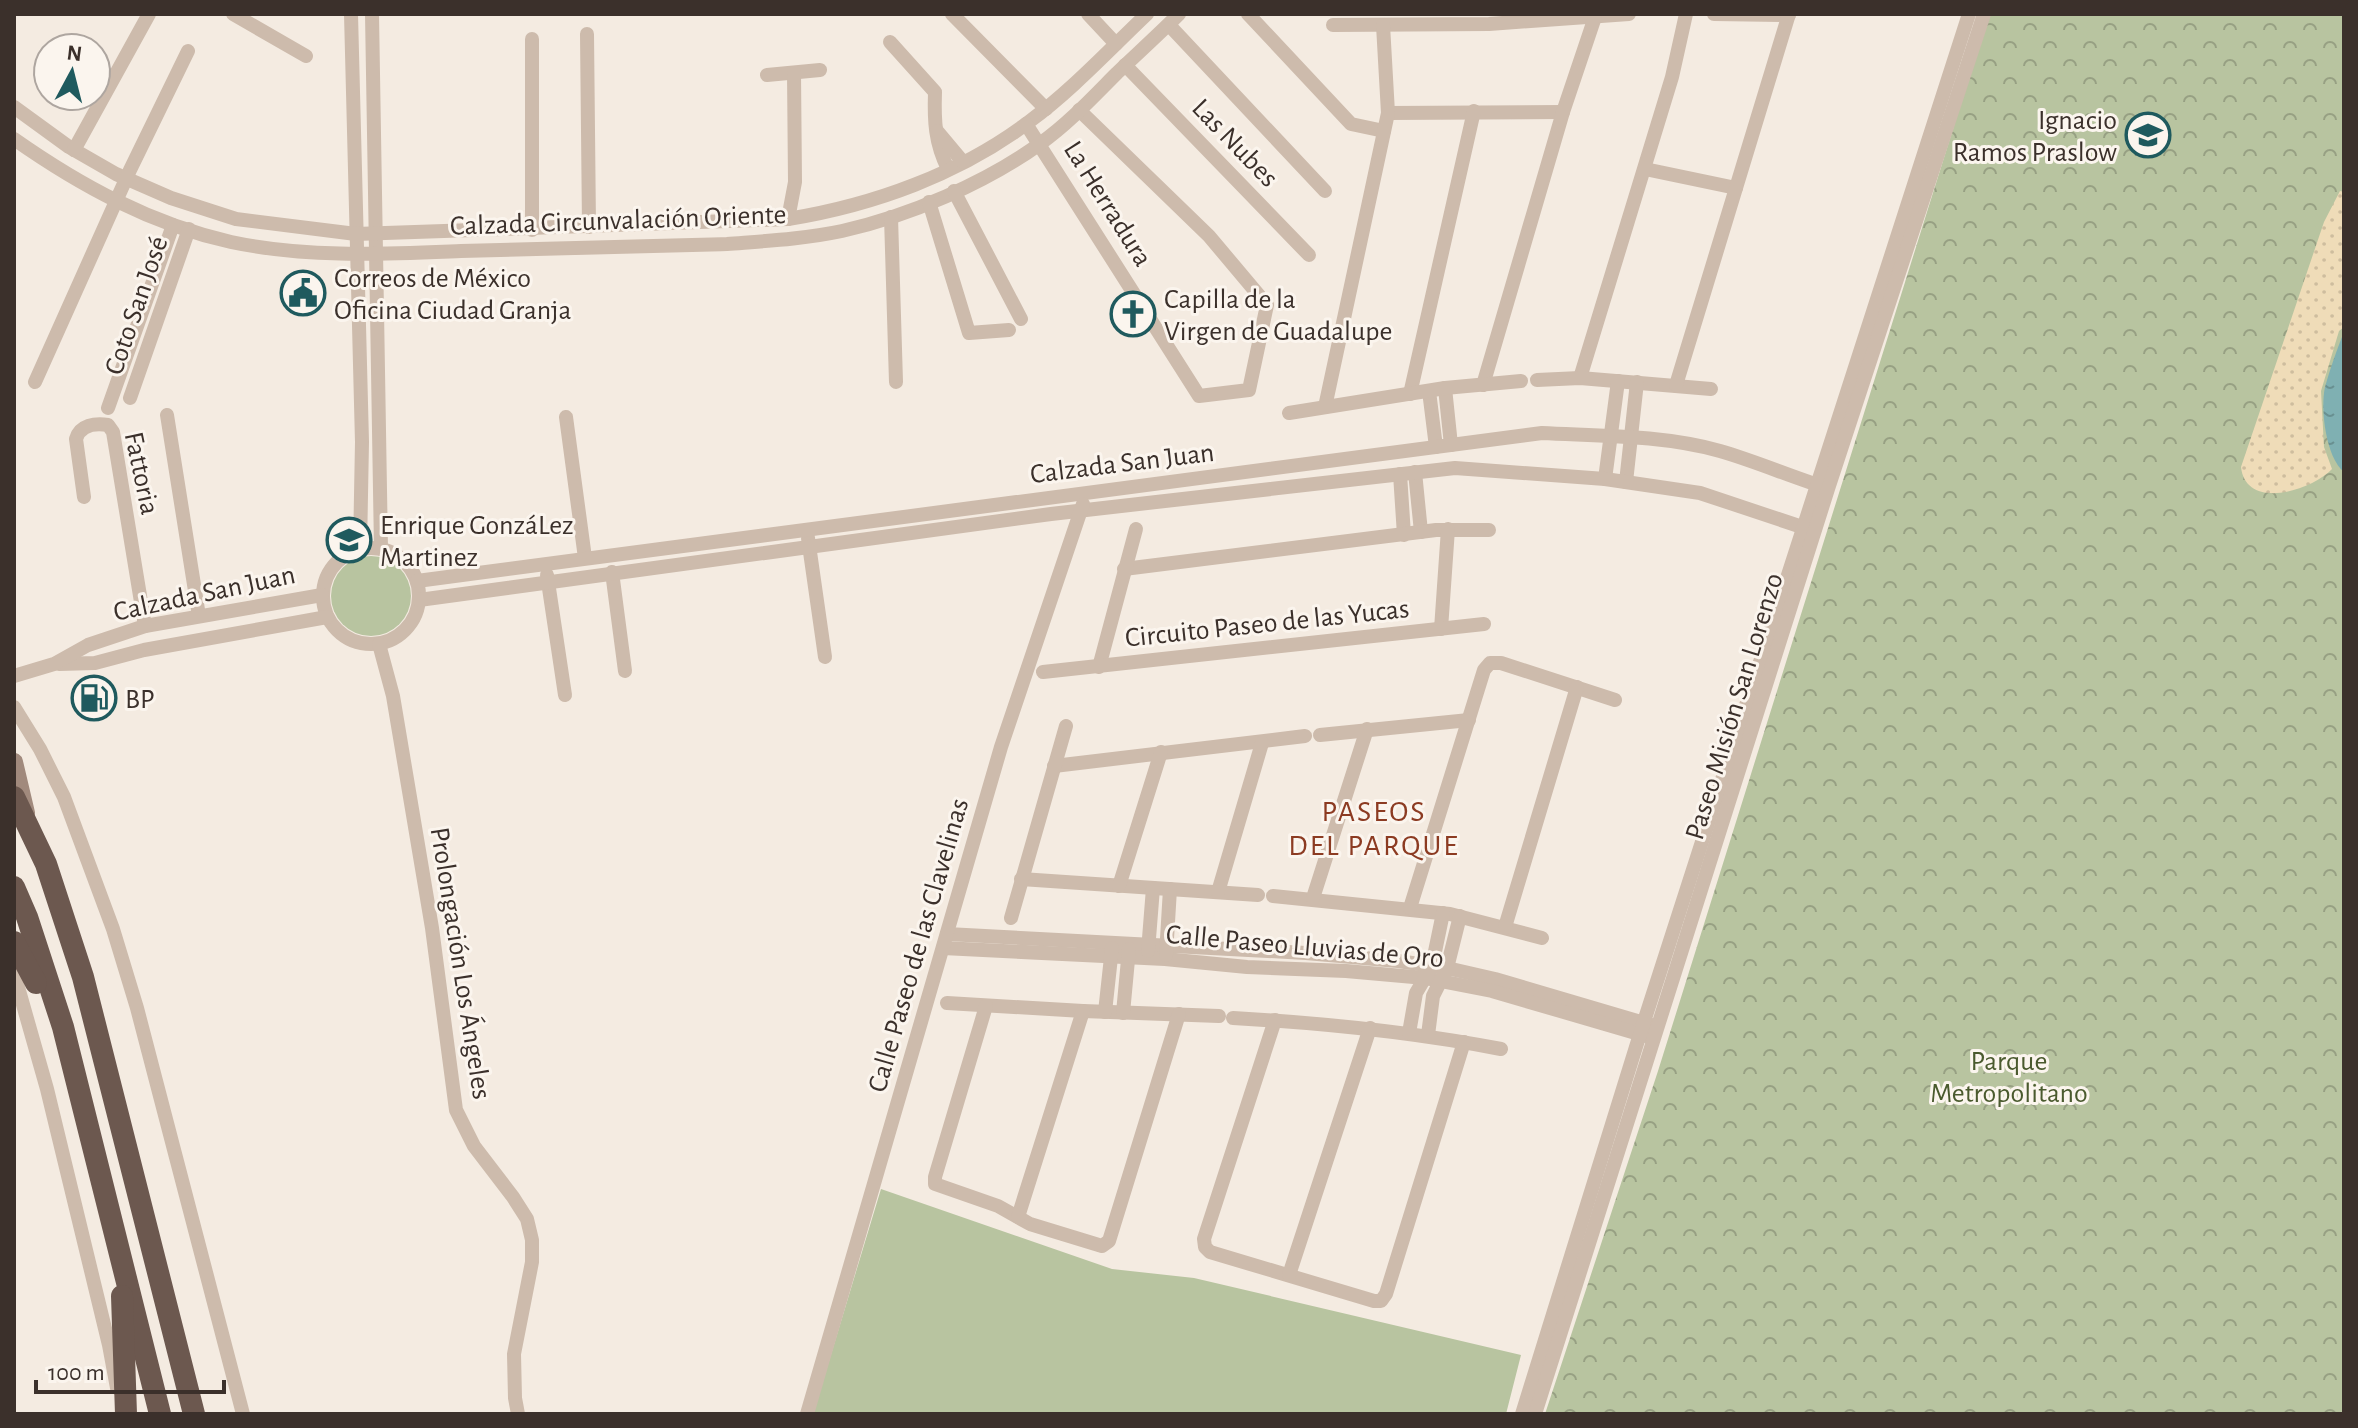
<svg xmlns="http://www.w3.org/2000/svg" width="2358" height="1428" viewBox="0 0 2358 1428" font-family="'Alegreya Sans',sans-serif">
  <defs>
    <pattern id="forest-crowns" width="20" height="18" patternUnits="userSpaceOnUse" patternTransform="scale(2)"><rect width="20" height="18" fill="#b8c4a0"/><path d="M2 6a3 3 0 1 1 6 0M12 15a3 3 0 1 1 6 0" fill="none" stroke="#97a083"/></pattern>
    <pattern id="sand-dots" width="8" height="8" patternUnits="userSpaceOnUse" patternTransform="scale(2)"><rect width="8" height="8" fill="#efdcb8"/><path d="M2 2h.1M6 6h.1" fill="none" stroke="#cebd9e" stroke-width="1.8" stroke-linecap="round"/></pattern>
    <pattern id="water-ripples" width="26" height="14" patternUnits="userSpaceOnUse" patternTransform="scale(2)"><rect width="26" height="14" fill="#7fb0b2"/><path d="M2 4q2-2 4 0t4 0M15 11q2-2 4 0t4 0" fill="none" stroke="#699091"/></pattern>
  </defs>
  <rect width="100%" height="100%" fill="#f4ebe1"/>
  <g fill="#b8c4a0">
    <circle cx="371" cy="596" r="40"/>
    <path d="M881 1189 1112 1269 1194 1278 1521 1355 1506 1414H813Z"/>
  </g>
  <path fill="url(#forest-crowns)" d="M1989 14H2344V1414H1545L1658 1071Z"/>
  <path fill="url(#sand-dots)" d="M2340 191 2344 192V327L2339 331 2321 391 2324 447 2332 469C2311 491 2246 511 2241 467L2324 222Z"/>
  <path fill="url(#water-ripples)" d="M2344 332V472C2326 458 2320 409 2325 387 2330 369 2337 349 2344 332Z"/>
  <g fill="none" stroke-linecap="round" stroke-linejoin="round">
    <g stroke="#cdbbac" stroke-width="14">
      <path d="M233 14 306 56"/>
      <path d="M351 14 362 442 360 549"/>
      <path d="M372 14 381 549"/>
      <path d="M952 14 1046 109"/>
      <path d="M1088 14 1116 44"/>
      <path d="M1248 14 1351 124 1384 131"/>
      <path d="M1714 14 1789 15"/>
      <path d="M1169 25 1325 191"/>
      <path d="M1333 25 1489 24 1629 14"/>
      <path d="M587 34 589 227"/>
      <path d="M532 39V230"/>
      <path d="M890 42 935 92C934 121 935 143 948 169"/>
      <path d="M1125 65 1309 255"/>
      <path d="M767 75 820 70"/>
      <path d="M14 107 69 147 116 174 171 198 236 219 356 234 788 219C874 205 960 174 1030 121 1072 90 1109 50 1147 14"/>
      <path d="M1388 113 1563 112"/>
      <path d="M1026 124 1199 396 1249 390 1267 305 1209 236 1079 110"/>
      <path d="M937 131 963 162"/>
      <path d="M14 139C81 186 151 224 231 242 307 258 384 254 461 251 549 249 638 246 727 244 765 241 804 239 842 231 909 216 986 183 1041 143 1069 123 1093 97 1117 73 1138 53 1159 34 1179 14"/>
      <path d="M74 150 149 14"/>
      <path d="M1645 169 1736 188"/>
      <path d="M954 191 1021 319"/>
      <path d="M929 202 969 333 1009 330"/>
      <path d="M891 217 896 382"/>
      <path d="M788 219 795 182 794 73"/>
      <path d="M1580 378 1672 77 1686 14"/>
      <path d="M1537 380 1580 378 1711 389"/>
      <path d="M35 382 130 170 188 51"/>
      <path d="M1483 385 1563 112 1595 17"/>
      <path d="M1676 385 1789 14"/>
      <path d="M1445 388 1451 445"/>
      <path d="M1429 391 1436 447"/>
      <path d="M1410 394 1474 111"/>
      <path d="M130 398 189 229"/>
      <path d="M1325 407 1388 113 1383 25"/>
      <path d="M108 408 173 225"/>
      <path d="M1289 413 1445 388 1521 381"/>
      <path d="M167 415 199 616"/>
      <path d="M566 417 585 558"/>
      <path d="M1415 472 1421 532"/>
      <path d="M1400 474 1404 535"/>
      <path d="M1605 479 1618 381"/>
      <path d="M1626 482 1637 382"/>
      <path d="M84 497 76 439C80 425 95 423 108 425L113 432 145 626"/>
      <path d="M808 538 825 657"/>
      <circle cx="371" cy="596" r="48"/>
      <path d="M1124 569 1436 530H1489"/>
      <path d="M612 572 625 671"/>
      <path d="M547 575 565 695"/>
      <path d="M417 581 1542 433C1601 436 1663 435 1720 451 1755 461 1789 476 1824 487"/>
      <path d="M419 600 1051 514 1455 468 1605 479 1700 493 1811 530"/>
      <path d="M1441 629 1448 529"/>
      <path d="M379 644 393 696 432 928 456 1110 474 1146 513 1197 527 1219 532 1240V1262L514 1354 515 1398 518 1414"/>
      <path d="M59 664 95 663 144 650 327 617"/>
      <path d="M1099 667 1136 529"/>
      <path d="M1043 672 1484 624"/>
      <path d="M14 676 54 664 88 645 145 626 322 595"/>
      <path d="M14 707 40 749 64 797 113 929 137 1008 243 1414"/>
      <path d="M1320 735 1469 720"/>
      <path d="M1054 766 1305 736"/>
      <path d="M1021 879 1258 895"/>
      <path d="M1119 886 1161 752"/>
      <path d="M1218 892 1262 743"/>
      <path d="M1273 896 1450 914 1542 938"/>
      <path d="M1313 898 1367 729"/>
      <path d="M1410 908 1484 670 1490 663H1501L1615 700"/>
      <path d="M1011 918 1066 726"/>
      <path d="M1505 927 1577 687"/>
      <path d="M947 934 1306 953 1398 961 1447 968 1495 979 1651 1025"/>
      <path d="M943 948 1165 959 1247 967 1346 971 1425 978 1492 991 1646 1036"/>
      <path d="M1148 951 1153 888"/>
      <path d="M1166 955 1170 889"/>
      <path d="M14 973 47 1089 109 1345 117 1388"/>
      <path d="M947 1003 1083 1011 1219 1016"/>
      <path d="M986 1006 935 1177V1184L998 1206 1030 1224 1102 1246 1109 1241 1179 1014"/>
      <path d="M1105 1012 1112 948"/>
      <path d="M1123 1013 1129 949"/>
      <path d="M1233 1018C1324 1023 1412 1032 1501 1049"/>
      <path d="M1275 1020 1204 1239 1205 1247 1210 1252 1374 1301H1381L1386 1294 1464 1042"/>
      <path d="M1409 1033 1416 993 1432 966 1443 913"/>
      <path d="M1428 1035 1433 996 1447 968 1460 916"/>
      <path d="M1018 1217 1083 1011"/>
      <path d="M1289 1275 1370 1028"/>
      <path d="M807 1414 1001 747 1083 504"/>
      <path d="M1522 1414 1640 1034 1969 14"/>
      <path d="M1535 1414 1828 489 1984 14"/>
    </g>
    <path stroke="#a18a7d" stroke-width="18" d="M14 762 26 813"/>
    <g stroke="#6c584f" stroke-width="22">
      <path d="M14 797 46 864 83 977 194 1414"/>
      <path d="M14 887 27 917 63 1027 160 1414"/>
      <path d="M14 942 36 983"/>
      <path d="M122 1296 126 1414"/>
    </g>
  </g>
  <defs>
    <g id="school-ring" transform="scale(2.3)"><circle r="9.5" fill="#fbf5ee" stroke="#1f5a5e" stroke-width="1.5"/><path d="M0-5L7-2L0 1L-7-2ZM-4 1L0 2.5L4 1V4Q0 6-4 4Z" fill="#1f5a5e"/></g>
    <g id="civic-ring" transform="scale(2.3)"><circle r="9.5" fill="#fbf5ee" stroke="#1f5a5e" stroke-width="1.5"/><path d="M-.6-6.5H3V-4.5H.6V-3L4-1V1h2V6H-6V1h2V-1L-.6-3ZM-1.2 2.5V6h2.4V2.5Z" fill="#1f5a5e"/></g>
    <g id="church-ring" transform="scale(2.3)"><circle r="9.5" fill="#fbf5ee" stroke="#1f5a5e" stroke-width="1.5"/><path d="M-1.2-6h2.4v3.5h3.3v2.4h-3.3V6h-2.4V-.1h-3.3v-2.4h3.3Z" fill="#1f5a5e"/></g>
    <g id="fuel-ring" transform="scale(2.3)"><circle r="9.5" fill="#fbf5ee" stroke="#1f5a5e" stroke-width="1.5"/><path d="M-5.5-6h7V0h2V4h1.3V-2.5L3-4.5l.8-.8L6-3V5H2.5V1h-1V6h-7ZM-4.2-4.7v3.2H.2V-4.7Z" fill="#1f5a5e"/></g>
  </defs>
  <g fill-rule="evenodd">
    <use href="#school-ring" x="2148" y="135"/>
    <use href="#civic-ring" x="303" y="293"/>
    <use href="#church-ring" x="1133" y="314"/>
    <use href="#school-ring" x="349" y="540"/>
    <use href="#fuel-ring" x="94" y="698"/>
  </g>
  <g text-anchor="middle" stroke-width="6" stroke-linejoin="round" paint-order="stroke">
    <g font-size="28" fill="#3b302b" stroke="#fbf5ee" text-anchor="start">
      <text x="2117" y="129" text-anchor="end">Ignacio<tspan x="2117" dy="32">Ramos Praslow</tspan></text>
      <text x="334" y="287">Correos de México<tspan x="334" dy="32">Oficina Ciudad Granja</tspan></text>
      <text x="1164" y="308">Capilla de la<tspan x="1164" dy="32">Virgen de Guadalupe</tspan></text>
      <text x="380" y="534">Enrique GonzáLez<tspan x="380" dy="32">Martinez</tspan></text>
      <text x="125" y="708">BP</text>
    </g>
    <g font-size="28" fill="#3b302b" stroke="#fbf5ee">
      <text transform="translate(1236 142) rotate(46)" y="10">Las Nubes</text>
      <text transform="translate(1109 203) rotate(58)" y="10">La Herradura</text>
      <text transform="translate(618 219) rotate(-2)" y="10">Calzada Circunvalación Oriente</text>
      <text transform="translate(135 305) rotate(-71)" y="10">Coto San José</text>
      <text transform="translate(1122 462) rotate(-7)" y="10">Calzada San Juan</text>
      <text transform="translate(143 473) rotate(78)" y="10">Fattoria</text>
      <text transform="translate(204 592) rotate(-12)" y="10">Calzada San Juan</text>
      <text transform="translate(1267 622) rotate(-6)" y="10">Circuito Paseo de las Yucas</text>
      <text transform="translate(1733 706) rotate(-73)" y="10">Paseo Misión San Lorenzo</text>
      <text transform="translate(917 945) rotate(-74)" y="10">Calle Paseo de las Clavelinas</text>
      <text transform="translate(1305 945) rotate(5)" y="10">Calle Paseo Lluvias de Oro</text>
      <text transform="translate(462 963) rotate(81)" y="10">Prolongación Los Ángeles</text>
    </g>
    <g font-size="28" fill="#4a5a2e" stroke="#fbf5ee">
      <text x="2009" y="1070">Parque<tspan x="2009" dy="32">Metropolitano</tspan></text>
    </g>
    <g font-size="30" letter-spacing="2" fill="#8c3b22" stroke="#fbf5ee">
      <text x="1374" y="821">PASEOS<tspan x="1374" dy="34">DEL PARQUE</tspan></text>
    </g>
  </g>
  <rect width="2358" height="1428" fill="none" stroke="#3b302b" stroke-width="32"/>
  <g transform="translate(72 72) rotate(7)"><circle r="38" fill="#fbf5ee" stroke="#aea6a0" stroke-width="2"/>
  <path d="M0-6L14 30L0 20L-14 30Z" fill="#1f5a5e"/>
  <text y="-12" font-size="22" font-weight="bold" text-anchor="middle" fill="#3b302b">N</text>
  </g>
  <path d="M36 1380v12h188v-12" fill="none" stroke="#3b302b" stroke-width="4"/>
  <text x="48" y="1380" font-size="24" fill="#3b302b" stroke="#fbf5ee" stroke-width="6" paint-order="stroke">100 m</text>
</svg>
